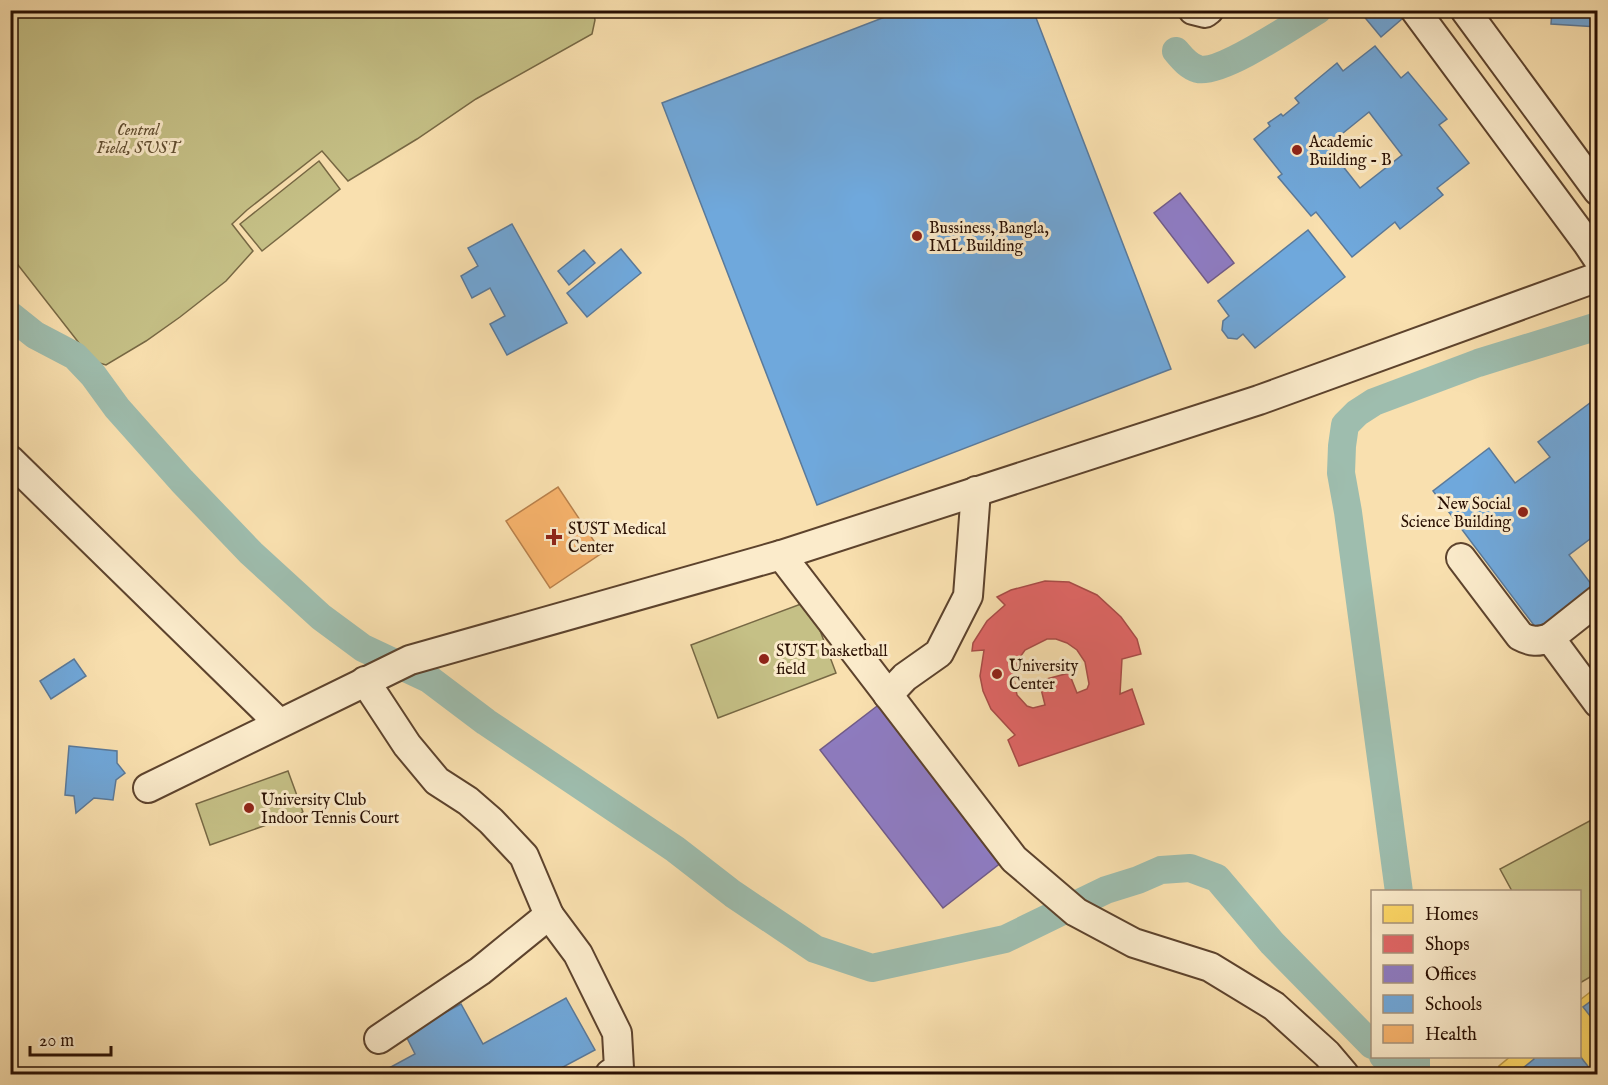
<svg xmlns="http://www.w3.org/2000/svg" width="1608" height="1085" viewBox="0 0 1608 1085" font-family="'IM FELL English',serif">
  <rect width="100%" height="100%" fill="#f9e0af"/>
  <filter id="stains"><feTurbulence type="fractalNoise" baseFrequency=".00333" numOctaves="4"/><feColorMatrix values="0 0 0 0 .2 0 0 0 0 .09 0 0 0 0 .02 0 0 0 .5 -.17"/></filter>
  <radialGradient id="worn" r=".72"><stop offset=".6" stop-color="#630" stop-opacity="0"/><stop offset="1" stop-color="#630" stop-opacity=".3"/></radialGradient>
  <g fill="#c5c086" stroke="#776844" stroke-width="1.5">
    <path d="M11 10H593L595 20 592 34 476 99 417 139 348 181 322 151 247 210 232 224 253 251 226 281 180 317 146 341 106 365 96 362 79 343 11 256Z"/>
    <path d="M319 161 340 189 262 251 240 224Z"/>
    <path d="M809 601 836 673 718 718 691 645Z"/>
    <path d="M288 771 303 812 210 845 196 804Z"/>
    <path d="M1597 817V973L1580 983V892L1512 891 1500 869Z"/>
  </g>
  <path fill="#ffd966" stroke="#bf9c48" stroke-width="1.5" d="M1598 986V1074H1498L1499 1066 1511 1056H1580V1000Z"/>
  <path fill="#e06666" stroke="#a94c48" stroke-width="1.5" fill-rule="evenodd" d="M1045 581 1069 582 1097 595 1121 617 1137 639 1141 654 1122 659 1120 694 1132 689 1144 724 1019 766 1008 740 1015 735 991 709 983 691 980 676 984 650 972 651 973 643 987 621 1005 605 997 597 1011 590ZM1047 639H1056L1067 643 1077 650 1085 662 1089 684 1087 689 1077 693 1069 673 1039 681 1045 705 1033 708 1027 706 1017 695 1014 680 1015 671 1018 660 1025 650Z"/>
  <g fill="#8e7cc3" stroke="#705b89" stroke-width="1.5">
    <path d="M1180 193 1234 263 1208 283 1154 213Z"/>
    <path d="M885 700 1007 858 943 908 820 750Z"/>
  </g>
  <g fill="#6fa8dc" stroke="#5a7a9b" stroke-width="1.5" fill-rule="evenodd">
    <path d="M903 10H1033L1171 369 817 505 662 103Z"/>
    <path d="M1366 10H1409L1410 12 1381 37 1362 14Z"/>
    <path d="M1552 10H1598V27L1551 24Z"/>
    <path d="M1375 46 1401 78 1408 72 1447 119 1439 125 1469 163 1437 188 1443 195 1400 229 1395 222 1352 257 1316 212 1311 216 1278 177 1282 174 1254 139 1270 126 1268 123 1281 114 1283 116 1299 103 1295 98 1337 63 1343 71ZM1369 112 1402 155 1360 188 1327 146Z"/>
    <path d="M512 224 567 323 507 355 490 324 505 316 490 288 472 298 461 276 478 266 468 248Z"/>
    <path d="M1308 230 1345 277 1255 348 1243 334 1237 339 1228 338 1222 330 1223 321 1229 316 1218 301Z"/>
    <path d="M621 249 641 273 587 317 567 293Z"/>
    <path d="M584 250 595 263 569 285 558 271Z"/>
    <path d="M1598 397V533L1569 555 1598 593 1542 636 1433 491 1489 448 1515 483 1550 457 1538 442Z"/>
    <path d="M74 659 86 676 51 699 40 681Z"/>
    <path d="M69 746 117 751V763L125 773 116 780 113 800 94 798 76 813 74 796 65 795Z"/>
    <path d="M1598 996V1026L1583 1007Z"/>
    <path d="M566 998 595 1050 550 1074H378L415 1054 405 1034 461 1004 483 1044Z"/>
    <path d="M1533 1056H1580L1594 1074H1529L1523 1068 1534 1059Z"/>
  </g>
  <path fill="#f6b26b" stroke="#b8814c" stroke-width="1.5" d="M558 487 602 553 550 588 506 521Z"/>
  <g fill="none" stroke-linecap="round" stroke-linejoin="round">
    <g stroke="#9ebdae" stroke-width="28">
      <path d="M1176 51C1182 58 1188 66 1198 69 1220 75 1295 24 1318 10"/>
      <path d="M10 315 35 335 75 356 93 375 117 408 182 481 251 553 321 617 363 648 429 679 486 722 675 849 733 894 815 949 872 968 1005 939 1106 890 1138 880 1161 870 1190 868 1217 878 1272 943 1372 1045"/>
      <path d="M1399 892 1348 512 1341 473 1342 446 1345 425 1357 413 1374 402 1478 363 1598 326"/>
      <path d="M1383 1056 1400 1074"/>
      <path d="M1416 1074V1056"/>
    </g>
    <g stroke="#5d432d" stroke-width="32">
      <g id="minor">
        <path d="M1193 10 1205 13 1209 10"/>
        <path d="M1415 10 1588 244 1598 259"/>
        <path d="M1465 10 1598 191"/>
        <path d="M10 460 279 723"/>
        <path d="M781 555 1014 859 1076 912 1134 943 1210 967 1274 1006 1327 1054 1344 1074"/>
        <path d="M1461 558 1520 636C1531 642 1538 642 1550 638L1598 703"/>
        <path d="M1550 638 1598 600"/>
        <path d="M365 681 407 745 437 781 468 801 491 821 524 856 549 915 480 971 379 1039"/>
        <path d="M888 695 905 677 939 653 968 596 976 491"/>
        <path d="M148 788 410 660 781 555 1259 400 1598 277"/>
        <path d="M549 915 578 954 617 1033 619 1068 610 1074"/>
      </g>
    </g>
    <use href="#minor" stroke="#fbebcb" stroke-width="28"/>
  </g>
  <g fill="#8f2418" stroke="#fbebcb" stroke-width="2">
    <circle cx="1297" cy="150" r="6"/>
    <circle cx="917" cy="236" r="6"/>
    <circle cx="1523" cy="512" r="6"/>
    <path d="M551 528h6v6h6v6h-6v6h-6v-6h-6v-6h6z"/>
    <circle cx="764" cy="659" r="6"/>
    <circle cx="997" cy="674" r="6"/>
    <circle cx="249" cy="808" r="6"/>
  </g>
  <g text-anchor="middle" stroke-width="6" stroke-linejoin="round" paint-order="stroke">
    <g font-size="16" font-style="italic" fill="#604d30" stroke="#fbebcb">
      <text x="138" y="135">Central<tspan x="138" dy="18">Field, SUST</tspan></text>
    </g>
    <g font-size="16" fill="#290f02" stroke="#fbebcb" text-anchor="start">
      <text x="1309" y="147">Academic<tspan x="1309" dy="18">Building - B</tspan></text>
      <text x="929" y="233">Bussiness, Bangla,<tspan x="929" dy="18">IML Building</tspan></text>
      <text x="1511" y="509" text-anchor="end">New Social<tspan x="1511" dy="18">Science Building</tspan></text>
      <text x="568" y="534">SUST Medical<tspan x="568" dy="18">Center</tspan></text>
      <text x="776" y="656">SUST basketball<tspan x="776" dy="18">field</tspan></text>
      <text x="1009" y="671">University<tspan x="1009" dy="18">Center</tspan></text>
      <text x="261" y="805">University Club<tspan x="261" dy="18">Indoor Tennis Court</tspan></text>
    </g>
  </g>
  <rect width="1608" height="1085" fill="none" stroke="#f9e0af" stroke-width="36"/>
  <rect x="12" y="12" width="1584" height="1061" fill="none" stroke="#290f02" stroke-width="3"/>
  <rect x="18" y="18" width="1572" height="1049" fill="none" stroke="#290f02" stroke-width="1.5"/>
  <rect x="1371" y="890" width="210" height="168" fill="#fbebcb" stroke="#a7937b" stroke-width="1.5"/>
  <rect x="1383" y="905" width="30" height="18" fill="#ffd966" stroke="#a7937b" stroke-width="1.5"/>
  <text x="1425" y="920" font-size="18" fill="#290f02">Homes</text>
  <rect x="1383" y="935" width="30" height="18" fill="#e06666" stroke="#a7937b" stroke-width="1.5"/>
  <text x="1425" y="950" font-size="18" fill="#290f02">Shops</text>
  <rect x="1383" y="965" width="30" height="18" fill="#8e7cc3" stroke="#a7937b" stroke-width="1.5"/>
  <text x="1425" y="980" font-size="18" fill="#290f02">Offices</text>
  <rect x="1383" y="995" width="30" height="18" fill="#6fa8dc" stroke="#a7937b" stroke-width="1.5"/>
  <text x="1425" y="1010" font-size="18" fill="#290f02">Schools</text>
  <rect x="1383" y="1025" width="30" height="18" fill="#f6b26b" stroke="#a7937b" stroke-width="1.5"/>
  <text x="1425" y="1040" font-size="18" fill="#290f02">Health</text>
  <path d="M30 1046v9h81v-9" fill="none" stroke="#290f02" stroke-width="3"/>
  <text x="39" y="1046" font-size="18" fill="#290f02" stroke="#fbebcb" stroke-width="4.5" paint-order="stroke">20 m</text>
  <rect width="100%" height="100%" filter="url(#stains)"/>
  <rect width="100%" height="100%" fill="url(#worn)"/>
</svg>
